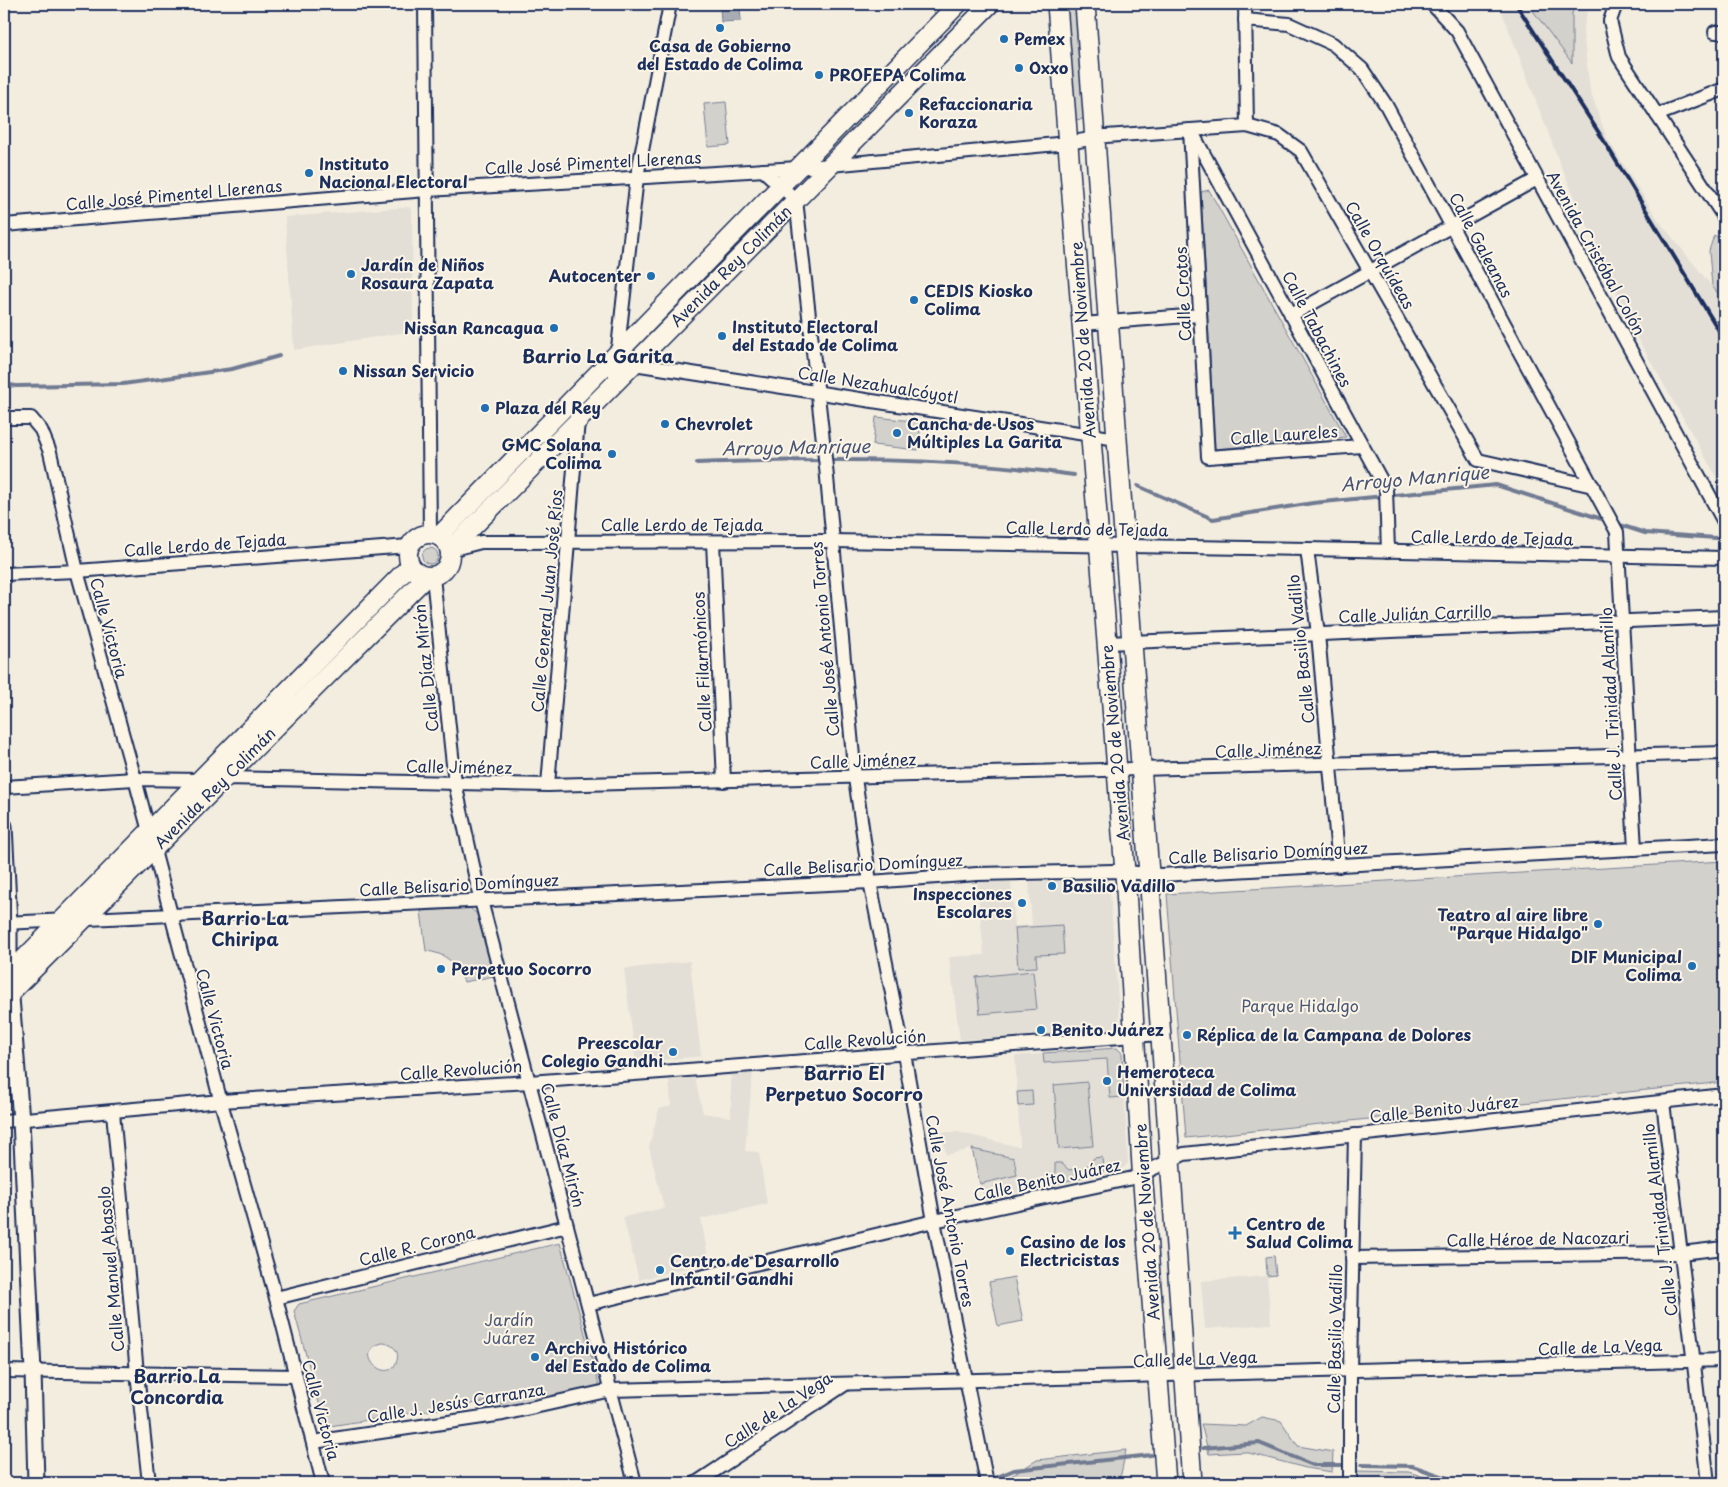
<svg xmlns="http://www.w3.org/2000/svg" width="1728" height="1487" viewBox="0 0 1728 1487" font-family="'Playpen Sans',sans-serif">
  <rect width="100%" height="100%" fill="#f3ede0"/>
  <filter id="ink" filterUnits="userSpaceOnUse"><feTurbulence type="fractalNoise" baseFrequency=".02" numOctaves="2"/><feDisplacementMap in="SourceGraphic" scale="10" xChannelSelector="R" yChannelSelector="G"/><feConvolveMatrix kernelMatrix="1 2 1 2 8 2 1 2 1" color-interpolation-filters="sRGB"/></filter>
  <g filter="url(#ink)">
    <g fill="#e3dfd6">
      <path d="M1499 4H1589L1583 31 1590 90 1607 138 1659 221 1724 301V490L1635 334 1560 164Z"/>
      <path d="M409 207 412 211 413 331 294 350 285 217Z"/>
      <path d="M1109 879 1120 1026 1115 1030 960 1040 949 957 984 955 977 882H1011L1015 926 1032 925 1029 882Z"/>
      <path d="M690 961 701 1056 636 1063 624 969Z"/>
      <path d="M1117 1048 1122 1053 1128 1163 1124 1168 984 1200 972 1149 946 1155 942 1132H958L1015 1146H1020L1015 1056Z"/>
      <path d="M753 1073 745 1151 759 1152 767 1204 701 1219 709 1262 639 1280 623 1217 664 1208 649 1147 659 1109 671 1106 669 1080 695 1078 703 1113 731 1117V1075Z"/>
      <path d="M1267 1276 1271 1324 1205 1329 1201 1281Z"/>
    </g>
    <g fill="#d3d1cc" stroke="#778095" fill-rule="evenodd">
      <path d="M1064 4H1076L1084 119 1074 120Z"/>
      <path d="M1528 4H1574L1572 14V63Z"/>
      <path d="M726 102 730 145 708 147 704 104Z"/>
      <path d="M1209 190 1346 437 1215 449 1201 192Z"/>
      <path d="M1714 235 1724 241V301L1712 286 1709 251Z"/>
      <path d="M876 417 921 422 918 450 873 445Z"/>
      <circle cx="430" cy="556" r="8"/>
      <path d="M1724 861V1082L1186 1138 1167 894Z"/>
      <path d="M470 908 477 914 494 976 464 982C457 963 445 953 426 951L421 911Z"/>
      <path d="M1062 925 1064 954 1036 955 1037 967 1018 968 1015 928Z"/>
      <path d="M1033 971 1037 1009 980 1014 976 977Z"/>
      <path d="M1117 1048 1122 1053 1124 1097 1110 1098 1107 1059 1044 1063 1043 1053Z"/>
      <path d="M1087 1082 1093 1146 1059 1149 1054 1085Z"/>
      <path d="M1032 1091 1033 1105 1018 1106 1017 1092Z"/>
      <path d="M972 1149 1014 1158 1017 1175 980 1184Z"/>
      <path d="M1102 1157 1103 1172 1055 1184V1163H1061L1069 1170 1085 1168 1094 1158Z"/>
      <path d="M560 1243 600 1388 506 1407 496 1400 330 1426 324 1421 294 1311 299 1304ZM382 1343C391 1343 400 1350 397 1360 389 1388 350 1352 382 1343Z"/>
      <path d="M1274 1256 1276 1275 1267 1276 1266 1257Z"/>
      <path d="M1014 1277 1023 1321 998 1326 989 1282Z"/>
      <path d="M1262 1417 1281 1421 1298 1446 1333 1452 1332 1472 1306 1468 1245 1452 1209 1454 1201 1424 1246 1426Z"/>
      <path d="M1126 1450 1121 1474 1115 1483H1000L1037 1460Z"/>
      <path d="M1356 1471 1409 1472 1442 1483H1359L1356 1479Z"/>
    </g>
    <path fill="#a9acb3" stroke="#707a91" d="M740 6 741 21 721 22 720 7Z"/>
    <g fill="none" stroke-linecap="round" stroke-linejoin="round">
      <g stroke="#707a91" stroke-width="4">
        <path d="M4 384 16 386 123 384 232 369 279 356"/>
        <path d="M697 463C823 458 949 457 1074 475"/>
        <path d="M1138 486 1213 519 1313 503 1496 485 1608 521"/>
        <path d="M1617 524 1645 533 1716 538 1724 535"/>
        <path d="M1203 1448 1259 1443 1313 1465H1342"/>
        <path d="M1361 1465 1412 1466 1462 1483"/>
        <path d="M990 1480 1014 1470 1151 1455"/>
      </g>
      <g stroke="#1b2f5e" stroke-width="16">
        <g id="minor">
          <path d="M425 4 430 534"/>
          <path d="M1245 4 1247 126"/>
          <path d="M1432 4 1457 31 1724 522"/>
          <path d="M1616 4 1610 21 1619 57 1724 217"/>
          <path d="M1245 20 1289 24 1333 44 1362 69 1386 105 1617 532 1635 849"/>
          <path d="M1715 32H1724"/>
          <path d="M1657 115 1724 89"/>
          <path d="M1190 130 1208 457 1362 446"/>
          <path d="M1193 134 1386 489 1388 551"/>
          <path d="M763 170 796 200 826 467 855 778 870 882 905 1059 934 1221 987 1483"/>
          <path d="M4 225 427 190 798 168 1068 143 1106 136 1247 126 1279 135 1301 151 1478 460 1593 486"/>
          <path d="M1291 315 1537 179"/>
          <path d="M1082 324 1200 315"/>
          <path d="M617 353 634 364 1117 439"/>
          <path d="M614 384 637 177 670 4"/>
          <path d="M4 418H31L41 430 50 452 77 571 135 779 222 1106 276 1298 323 1483"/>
          <path d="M713 542 724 781"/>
          <path d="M1307 549 1318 634 1339 866"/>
          <path d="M450 550 481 542 832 541 1307 549 1724 558"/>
          <path d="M4 574 77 571 409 546"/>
          <path d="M433 577 455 783 479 893 635 1483"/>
          <path d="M1107 643 1724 617"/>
          <path d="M548 785 578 420"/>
          <path d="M4 787 135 779 200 780 225 778 548 785 1724 753"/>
          <path d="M4 923 870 882 977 874 1114 871 1161 875 1724 844"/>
          <path d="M1663 1102 1708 1483"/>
          <path d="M113 1112 137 1373 149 1483"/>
          <path d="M4 1121 221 1101 529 1082 1160 1034"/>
          <path d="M1352 1258 1681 1253 1724 1248"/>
          <path d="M276 1298 567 1226"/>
          <path d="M588 1304 934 1221 1133 1178 1184 1154 1724 1095"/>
          <path d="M4 1371 296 1376"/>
          <path d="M313 1442 503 1414 611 1390 1724 1360"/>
          <path d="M696 1483 844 1385"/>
          <path d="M1350 1483V1370L1355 1135"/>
        </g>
      </g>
      <g stroke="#1b2f5e" stroke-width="19">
        <path id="tertiary" d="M4 826 9 923V973L21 1120 33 1371 36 1483"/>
      </g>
      <g stroke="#1b2f5e" stroke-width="21">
        <g id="secondary">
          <circle cx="429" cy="555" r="21"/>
          <path d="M439 536 958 4"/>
          <path d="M450 550 990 4"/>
          <path d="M4 979 410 566"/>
          <path d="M4 999 426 577"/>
        </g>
      </g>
      <g stroke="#1b2f5e" stroke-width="22">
        <g id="primary">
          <path d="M1057 4 1125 872 1143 1184 1166 1483"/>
          <path d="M1085 4 1171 1173 1192 1483"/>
        </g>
      </g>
      <use href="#minor" stroke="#fcf5e5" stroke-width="12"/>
      <use href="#tertiary" stroke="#fcf5e5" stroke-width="15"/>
      <use href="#secondary" stroke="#fcf5e5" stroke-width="18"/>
      <use href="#primary" stroke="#fcf5e5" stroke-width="19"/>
      <path stroke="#1b2f5e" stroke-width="4" d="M1516 4 1601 136 1724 339"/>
    </g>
  </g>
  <g fill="#1f6fb2" stroke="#fcf5e5" stroke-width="2">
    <circle cx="720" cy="28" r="5"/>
    <circle cx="1004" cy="39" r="5"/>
    <circle cx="1019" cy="68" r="5"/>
    <circle cx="819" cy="75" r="5"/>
    <circle cx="909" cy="113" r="5"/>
    <circle cx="309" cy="173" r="5"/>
    <circle cx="351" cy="274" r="5"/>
    <circle cx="651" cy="276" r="5"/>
    <circle cx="914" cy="300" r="5"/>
    <circle cx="554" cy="328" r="5"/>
    <circle cx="722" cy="336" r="5"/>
    <circle cx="343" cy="371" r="5"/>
    <circle cx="485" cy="408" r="5"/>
    <circle cx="665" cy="424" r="5"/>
    <circle cx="897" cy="433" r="5"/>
    <circle cx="612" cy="454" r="5"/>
    <circle cx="1052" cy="886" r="5"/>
    <circle cx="1022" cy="903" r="5"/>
    <circle cx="1598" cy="924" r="5"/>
    <circle cx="1692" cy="966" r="5"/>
    <circle cx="441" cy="969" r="5"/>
    <circle cx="1041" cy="1030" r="5"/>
    <circle cx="1187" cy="1035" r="5"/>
    <circle cx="673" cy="1052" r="5"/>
    <circle cx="1107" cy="1081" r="5"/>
    <path d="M1232.5 1225.5h5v5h5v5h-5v5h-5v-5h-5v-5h5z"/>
    <circle cx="1010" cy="1251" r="5"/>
    <circle cx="660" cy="1270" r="5"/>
    <circle cx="535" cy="1357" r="5"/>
  </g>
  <g text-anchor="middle" stroke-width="4" stroke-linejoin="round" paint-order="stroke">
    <g font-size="16" font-weight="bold" fill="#1b2f5e" stroke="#fcf5e5" text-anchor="start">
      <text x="1014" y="45">Pemex</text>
      <text x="720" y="52" text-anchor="middle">Casa de Gobierno<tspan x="720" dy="18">del Estado de Colima</tspan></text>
      <text x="1029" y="74">Oxxo</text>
      <text x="829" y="81">PROFEPA Colima</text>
      <text x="919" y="110">Refaccionaria<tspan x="919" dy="18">Koraza</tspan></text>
      <text x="319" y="170">Instituto<tspan x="319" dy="18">Nacional Electoral</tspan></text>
      <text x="361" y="271">Jardín de Niños<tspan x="361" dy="18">Rosaura Zapata</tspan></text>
      <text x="641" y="282" text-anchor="end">Autocenter</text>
      <text x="924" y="297">CEDIS Kiosko<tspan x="924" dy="18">Colima</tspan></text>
      <text x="732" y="333">Instituto Electoral<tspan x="732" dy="18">del Estado de Colima</tspan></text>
      <text x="544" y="334" text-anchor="end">Nissan Rancagua</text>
      <text x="353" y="377">Nissan Servicio</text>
      <text x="495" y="414">Plaza del Rey</text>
      <text x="675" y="430">Chevrolet</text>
      <text x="907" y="430">Cancha de Usos<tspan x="907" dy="18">Múltiples La Garita</tspan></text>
      <text x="602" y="451" text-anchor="end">GMC Solana<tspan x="602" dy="18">Colima</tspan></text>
      <text x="1062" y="892">Basilio Vadillo</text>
      <text x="1012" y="900" text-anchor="end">Inspecciones<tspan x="1012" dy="18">Escolares</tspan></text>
      <text x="1588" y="921" text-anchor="end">Teatro al aire libre<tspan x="1588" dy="18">"Parque Hidalgo"</tspan></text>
      <text x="1682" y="963" text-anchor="end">DIF Municipal<tspan x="1682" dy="18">Colima</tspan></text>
      <text x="451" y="975">Perpetuo Socorro</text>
      <text x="1051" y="1036">Benito Juárez</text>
      <text x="1197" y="1041">Réplica de la Campana de Dolores</text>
      <text x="663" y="1049" text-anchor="end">Preescolar<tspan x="663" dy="18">Colegio Gandhi</tspan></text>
      <text x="1117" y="1078">Hemeroteca<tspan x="1117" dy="18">Universidad de Colima</tspan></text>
      <text x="1246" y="1230">Centro de<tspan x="1246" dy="18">Salud Colima</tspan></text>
      <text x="1020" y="1248">Casino de los<tspan x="1020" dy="18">Electricistas</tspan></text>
      <text x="670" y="1267">Centro de Desarrollo<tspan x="670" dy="18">Infantil Gandhi</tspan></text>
      <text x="545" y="1354">Archivo Histórico<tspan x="545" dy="18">del Estado de Colima</tspan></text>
    </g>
    <g font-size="16" fill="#1b2f5e" stroke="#fcf5e5">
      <text transform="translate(593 163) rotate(-3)" y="6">Calle José Pimentel Llerenas</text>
      <text transform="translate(174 195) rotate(-5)" y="6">Calle José Pimentel Llerenas</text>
      <text transform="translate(1481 245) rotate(62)" y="6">Calle Galeanas</text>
      <text transform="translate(1596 253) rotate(61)" y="6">Avenida Cristóbal Colón</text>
      <text transform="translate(1380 255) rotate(60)" y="6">Calle Orquídeas</text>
      <text transform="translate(731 266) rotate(-45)" y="6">Avenida Rey Colimán</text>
      <text transform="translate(1183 294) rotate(-93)" y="6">Calle Crotos</text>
      <text transform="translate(1317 329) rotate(62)" y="6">Calle Tabachines</text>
      <text transform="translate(1083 340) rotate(-94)" y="6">Avenida 20 de Noviembre</text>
      <text transform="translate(878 385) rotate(9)" y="6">Calle Nezahualcóyotl</text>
      <text transform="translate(1284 435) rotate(-4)" y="6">Calle Laureles</text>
      <text x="682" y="531">Calle Lerdo de Tejada</text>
      <text transform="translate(1087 529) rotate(1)" y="6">Calle Lerdo de Tejada</text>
      <text transform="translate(1492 538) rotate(1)" y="6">Calle Lerdo de Tejada</text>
      <text transform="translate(205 545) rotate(-4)" y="6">Calle Lerdo de Tejada</text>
      <text transform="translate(547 601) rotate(-85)" y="6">Calle General Juan José Ríos</text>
      <text transform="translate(1415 614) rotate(-2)" y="6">Calle Julián Carrillo</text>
      <text transform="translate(109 628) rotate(75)" y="6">Calle Victoria</text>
      <text transform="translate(825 639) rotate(-95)" y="6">Calle José Antonio Torres</text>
      <text transform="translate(1301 649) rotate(-96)" y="6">Calle Basilio Vadillo</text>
      <text transform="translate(702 662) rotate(-93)" y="6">Calle Filarmónicos</text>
      <text transform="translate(426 668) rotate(-96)" y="6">Calle Díaz Mirón</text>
      <text transform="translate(1611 704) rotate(-93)" y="6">Calle J. Trinidad Alamillo</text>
      <text transform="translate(1115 743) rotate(-95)" y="6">Avenida 20 de Noviembre</text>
      <text transform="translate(1268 750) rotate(-2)" y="6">Calle Jiménez</text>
      <text transform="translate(863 761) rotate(-2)" y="6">Calle Jiménez</text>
      <text transform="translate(459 767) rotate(1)" y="6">Calle Jiménez</text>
      <text transform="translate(215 788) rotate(-45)" y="6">Avenida Rey Colimán</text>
      <text transform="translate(1268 853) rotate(-3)" y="6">Calle Belisario Domínguez</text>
      <text transform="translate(863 865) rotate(-3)" y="6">Calle Belisario Domínguez</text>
      <text transform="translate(459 885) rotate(-3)" y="6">Calle Belisario Domínguez</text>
      <text transform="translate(215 1019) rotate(75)" y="6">Calle Victoria</text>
      <text transform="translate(865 1040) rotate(-4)" y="6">Calle Revolución</text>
      <text transform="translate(461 1070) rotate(-4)" y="6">Calle Revolución</text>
      <text transform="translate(1444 1109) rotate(-6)" y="6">Calle Benito Juárez</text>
      <text transform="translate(563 1145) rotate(75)" y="6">Calle Díaz Mirón</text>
      <text transform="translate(1047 1180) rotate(-12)" y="6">Calle Benito Juárez</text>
      <text transform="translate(950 1211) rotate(79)" y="6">Calle José Antonio Torres</text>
      <text transform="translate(1660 1220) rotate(-97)" y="6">Calle J. Trinidad Alamillo</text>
      <text transform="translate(1147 1222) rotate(-94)" y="6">Avenida 20 de Noviembre</text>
      <text transform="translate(1538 1239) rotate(-1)" y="6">Calle Héroe de Nacozari</text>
      <text transform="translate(417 1246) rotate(-14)" y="6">Calle R. Corona</text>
      <text transform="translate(111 1269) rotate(-95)" y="6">Calle Manuel Abasolo</text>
      <text transform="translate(1335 1339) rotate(-89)" y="6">Calle Basilio Vadillo</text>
      <text transform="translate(1600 1347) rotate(-2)" y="6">Calle de La Vega</text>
      <text transform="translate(1195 1359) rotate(-2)" y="6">Calle de La Vega</text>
      <text transform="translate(456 1403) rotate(-9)" y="6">Calle J. Jesús Carranza</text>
      <text transform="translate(321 1410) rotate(75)" y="6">Calle Victoria</text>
      <text transform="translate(778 1410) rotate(-33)" y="6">Calle de La Vega</text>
    </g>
    <g font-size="16" fill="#49587a" stroke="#fcf5e5">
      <text x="1300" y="1012">Parque Hidalgo</text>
      <text x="509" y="1326">Jardín<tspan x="509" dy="18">Juárez</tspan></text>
    </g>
    <g font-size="18" font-weight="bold" fill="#1b2f5e" stroke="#fcf5e5">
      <text x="598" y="363">Barrio La Garita</text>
      <text x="245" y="925">Barrio La<tspan x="245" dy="21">Chiripa</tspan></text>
      <text x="844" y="1080">Barrio El<tspan x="844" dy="21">Perpetuo Socorro</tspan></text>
      <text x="177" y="1383">Barrio La<tspan x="177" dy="21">Concordia</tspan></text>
    </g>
    <g font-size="18" font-style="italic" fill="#465478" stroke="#fcf5e5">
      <text transform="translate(796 448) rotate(-1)" y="6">Arroyo Manrique</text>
      <text transform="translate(1415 479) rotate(-5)" y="6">Arroyo Manrique</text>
    </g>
  </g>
  <rect width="1728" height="1487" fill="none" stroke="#fcf5e5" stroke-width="20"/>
  <rect x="10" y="10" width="1708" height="1467" fill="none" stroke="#1b2f5e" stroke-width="2" filter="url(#ink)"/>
</svg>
